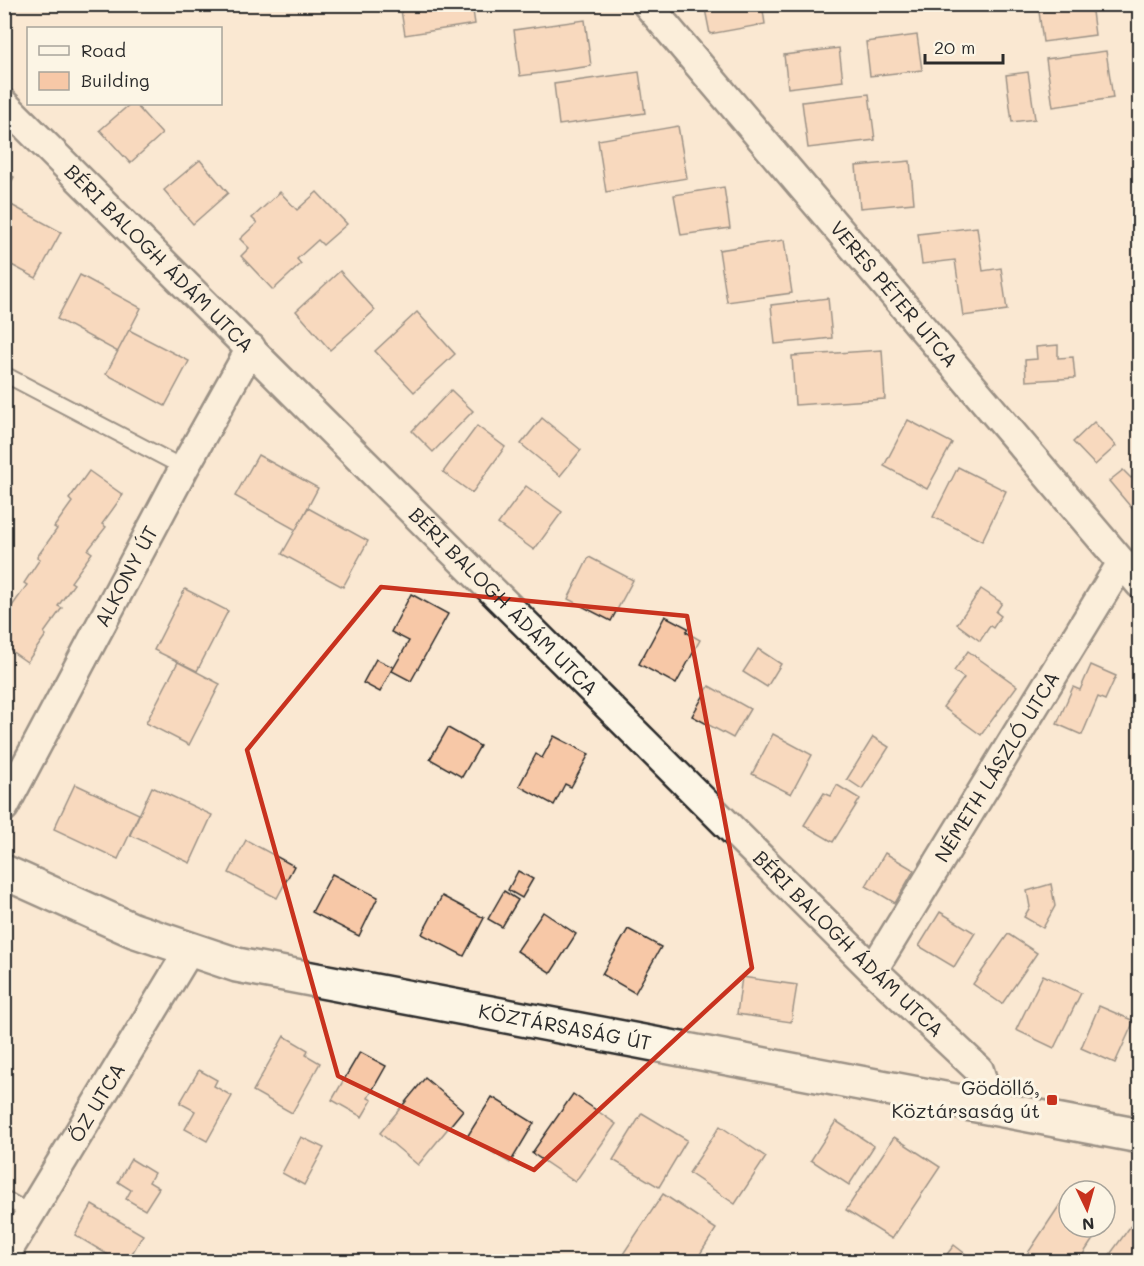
<svg xmlns="http://www.w3.org/2000/svg" width="1144" height="1266" viewBox="0 0 1144 1266" font-family="Mali,sans-serif">
  <rect width="100%" height="100%" fill="#fae8d2"/>
  <filter id="ink" filterUnits="userSpaceOnUse"><feTurbulence type="fractalNoise" baseFrequency=".0167" numOctaves="2"/><feDisplacementMap in="SourceGraphic" scale="12" xChannelSelector="R" yChannelSelector="G"/><feConvolveMatrix kernelMatrix="1 2 1 2 8 2 1 2 1" color-interpolation-filters="sRGB"/></filter>
  <g filter="url(#ink)">
    <g fill="#f7c8a7" stroke="#2b2b2b" stroke-width="1.5">
      <path d="M400 4H472L475 24 405 35Z"/>
      <path d="M704 4H762L765 24 710 34Z"/>
      <path d="M1038 4H1091L1095 35 1043 42Z"/>
      <path d="M585 20 591 66 520 76 514 30Z"/>
      <path d="M917 35 922 70 870 76 866 42Z"/>
      <path d="M839 48 843 81 788 88 784 55Z"/>
      <path d="M1106 51 1113 98 1053 107 1046 59Z"/>
      <path d="M639 72 645 113 559 125 554 84Z"/>
      <path d="M1028 72 1035 119 1012 122 1006 75Z"/>
      <path d="M869 94 875 140 808 148 802 102Z"/>
      <path d="M130 104H135L162 134 130 163 100 130Z"/>
      <path d="M678 126 687 178 606 192 598 140Z"/>
      <path d="M200 160 228 193 193 224 164 190Z"/>
      <path d="M910 161 914 203 860 208 856 166Z"/>
      <path d="M4 172 14 177 4 195Z"/>
      <path d="M724 187 730 228 681 235 674 195Z"/>
      <path d="M280 192 297 210 317 192 347 224 323 245 318 240 297 259 301 264 273 290 241 256 249 248 240 239 257 223 252 218Z"/>
      <path d="M4 201 61 232 36 278 4 261Z"/>
      <path d="M977 227 983 271 1001 268 1007 310 963 316 955 260 922 264 918 234Z"/>
      <path d="M784 240 792 293 727 302 719 250Z"/>
      <path d="M340 271 375 310 330 350 296 311Z"/>
      <path d="M80 275 141 308 118 352 57 319Z"/>
      <path d="M828 298 832 338 775 344 771 305Z"/>
      <path d="M417 312 455 354 414 392 375 351Z"/>
      <path d="M129 330 189 361 165 406 106 374Z"/>
      <path d="M1058 345V358L1073 357 1075 378 1026 381 1025 360 1037 359 1036 347Z"/>
      <path d="M882 350 885 399 795 405 792 356Z"/>
      <path d="M451 390 473 411 433 452 412 431Z"/>
      <path d="M542 418 581 450 560 476 521 444Z"/>
      <path d="M908 420 952 443 927 489 884 466Z"/>
      <path d="M1094 422 1116 446 1095 465 1073 442Z"/>
      <path d="M477 426 505 447 472 493 443 472Z"/>
      <path d="M258 455 318 488 296 530 235 496Z"/>
      <path d="M958 467 1006 491 982 541 933 517Z"/>
      <path d="M1123 470 1131 478 1140 471V518L1109 481Z"/>
      <path d="M89 471 123 495 102 524 106 527 88 550 92 553 71 582 74 584 58 606 62 608 44 633 46 635 27 662 4 646V622L12 612 10 609 27 585 24 583 40 559 37 557 57 529 54 527 72 502 69 499Z"/>
      <path d="M526 486 562 512 534 550 498 524Z"/>
      <path d="M308 508 368 541 343 587 282 554Z"/>
      <path d="M589 557 633 580 611 621 568 599Z"/>
      <path d="M185 589 228 611 197 671 154 650Z"/>
      <path d="M981 589 1002 603 996 612 1001 616 993 628 990 626 980 641 957 624Z"/>
      <path d="M411 594 448 614 411 681 392 671 409 641 391 632Z"/>
      <path d="M665 616 688 628 686 632 700 640 676 684 639 664Z"/>
      <path d="M758 649 781 664 767 687 743 672Z"/>
      <path d="M968 651 1017 686 981 735 943 707 964 678 954 671Z"/>
      <path d="M376 659 393 667 380 692 363 683Z"/>
      <path d="M178 662 220 684 189 745 146 723Z"/>
      <path d="M1091 665 1116 676 1105 700 1098 697 1082 735 1057 724 1073 687 1080 690Z"/>
      <path d="M709 686 750 709 733 738 692 716Z"/>
      <path d="M448 728 480 746 462 777 430 759Z"/>
      <path d="M773 734 812 755 791 794 752 774Z"/>
      <path d="M554 736 589 754 571 787 565 784 554 805 519 786 536 754 542 758Z"/>
      <path d="M873 737 889 747 862 789 847 779Z"/>
      <path d="M75 784 139 814 118 859 54 829Z"/>
      <path d="M837 785 860 799 833 842 804 825 824 793 831 796Z"/>
      <path d="M152 787 212 815 190 863 130 835Z"/>
      <path d="M246 840 294 866 277 898 229 873Z"/>
      <path d="M885 853 914 870 895 903 866 886Z"/>
      <path d="M518 871 533 879 522 898 508 890Z"/>
      <path d="M332 874 378 897 359 936 312 912Z"/>
      <path d="M1051 884 1055 906 1043 928 1024 917 1030 907 1027 891Z"/>
      <path d="M504 891 518 900 502 927 488 919Z"/>
      <path d="M442 896 484 918 464 956 422 934Z"/>
      <path d="M543 912 576 934 551 973 517 951Z"/>
      <path d="M940 912 975 933 954 967 919 946Z"/>
      <path d="M628 929 661 947 635 993 602 974Z"/>
      <path d="M1008 934 1037 953 1002 1004 973 984Z"/>
      <path d="M1043 975 1081 993 1054 1048 1016 1030Z"/>
      <path d="M742 977 797 985 791 1022 737 1014Z"/>
      <path d="M1099 1006 1134 1021 1115 1063 1081 1048Z"/>
      <path d="M284 1036 308 1050 306 1055 320 1063 292 1113 253 1091Z"/>
      <path d="M360 1052 386 1066 368 1098 372 1100 362 1117 332 1100Z"/>
      <path d="M199 1070 217 1080 214 1086 232 1096 207 1141 185 1129 195 1111 180 1103Z"/>
      <path d="M425 1078 463 1110 418 1165 380 1133Z"/>
      <path d="M573 1094 616 1124 575 1182 532 1153Z"/>
      <path d="M492 1097 534 1123 510 1163 467 1137Z"/>
      <path d="M642 1113 687 1140 659 1187 613 1160Z"/>
      <path d="M836 1121 874 1146 849 1185 811 1160Z"/>
      <path d="M720 1126 766 1157 735 1204 689 1173Z"/>
      <path d="M301 1137 324 1148 304 1185 282 1173Z"/>
      <path d="M894 1137 940 1167 892 1239 846 1210Z"/>
      <path d="M131 1159 154 1173 149 1182 159 1188 145 1210 126 1199 131 1190 118 1182Z"/>
      <path d="M663 1194 716 1229 695 1262H622L619 1260Z"/>
      <path d="M1067 1194 1069 1196V1227H1101L1078 1262H1022Z"/>
      <path d="M92 1205 143 1235 127 1262H120L75 1235Z"/>
      <path d="M1138 1216 1140 1217V1262H1114L1108 1257Z"/>
      <path d="M954 1245 976 1262H941Z"/>
    </g>
    <g fill="none" stroke-linecap="round" stroke-linejoin="round">
      <g stroke="#2b2b2b" stroke-width="18">
        <g id="lane">
          <path d="M4 374 184 468"/>
          <path d="M4 1198 31 1213"/>
        </g>
      </g>
      <g stroke="#2b2b2b" stroke-width="33">
        <g id="street">
          <path id="s1" d="M647 4 1140 584"/>
          <path id="s2" d="M4 104 873 970 979 1070 990 1106"/>
          <path id="s3" d="M4 807 184 468 251 348"/>
          <path id="s4" d="M873 970 1121 564"/>
          <path id="s5" d="M4 1257 190 949"/>
        </g>
      </g>
      <g stroke="#2b2b2b" stroke-width="38">
        <g id="secondary">
          <path id="s6" d="M4 872 133 930 237 965 1140 1136"/>
        </g>
      </g>
      <use href="#lane" stroke="#fcf5e5" stroke-width="14"/>
      <use href="#street" stroke="#fcf5e5" stroke-width="28"/>
      <use href="#secondary" stroke="#fcf5e5" stroke-width="33"/>
    </g>
  </g>
  <path d="M0 0H1144V1266H0ZM381 587 687 616 752 968 534 1170 338 1076 247 750Z" fill="#fae8d2" fill-opacity=".55" fill-rule="evenodd"/>
  <path fill="none" stroke="#c8321e" stroke-width="4.5" stroke-linejoin="round" d="M381 587 687 616 752 968 534 1170 338 1076 247 750Z"/>
  <rect fill="#c8321e" stroke="#fcf5e5" stroke-width="2" x="1046" y="1094" width="12" height="12" rx="3"/>
  <g text-anchor="middle" stroke-width="6" stroke-linejoin="round" paint-order="stroke">
    <g font-size="20" fill="#2b2b2b" stroke="#fcf5e5">
      <text dy="7" stroke="none"><textPath href="#s2" startOffset="219">BÉRI BALOGH ÁDÁM UTCA</textPath></text>
      <text dy="7" stroke="none"><textPath href="#s1" startOffset="381">VERES PÉTER UTCA</textPath></text>
      <text dy="7" stroke="none"><textPath href="#s3" startOffset="261">ALKONY ÚT</textPath></text>
      <text dy="7" stroke="none"><textPath href="#s2" startOffset="705">BÉRI BALOGH ÁDÁM UTCA</textPath></text>
      <text dy="7" stroke="none"><textPath href="#s4" startOffset="238">NÉMETH LÁSZLÓ UTCA</textPath></text>
      <text dy="7" stroke="none"><textPath href="#s2" startOffset="1191">BÉRI BALOGH ÁDÁM UTCA</textPath></text>
      <text dy="7" stroke="none"><textPath href="#s6" startOffset="585">KÖZTÁRSASÁG ÚT</textPath></text>
      <text dy="7" stroke="none"><textPath href="#s5" startOffset="180">ŐZ UTCA</textPath></text>
    </g>
    <g font-size="20" fill="#2b2b2b" stroke="#fcf5e5" text-anchor="end">
      <text x="1040" y="1095">Gödöllő,<tspan x="1040" dy="23">Köztársaság út</tspan></text>
    </g>
  </g>
  <rect width="1144" height="1266" fill="none" stroke="#fcf5e5" stroke-width="24"/>
  <rect x="12" y="12" width="1120" height="1242" fill="none" stroke="#2b2b2b" stroke-width="2" filter="url(#ink)"/>
  <rect x="27" y="27" width="195" height="78" fill="#fcf5e5" stroke="#a8a49b" stroke-width="1.5"/>
  <rect x="39" y="46" width="30" height="9" fill="#fcf5e5" stroke="#a8a49b" stroke-width="1.5"/>
  <text x="81" y="57" font-size="18" fill="#2b2b2b">Road</text>
  <rect x="39" y="72" width="30" height="18" fill="#f7c8a7" stroke="#a8a49b" stroke-width="1.5"/>
  <text x="81" y="87" font-size="18" fill="#2b2b2b">Building</text>
  <g transform="translate(1087 1209) rotate(175)"><circle r="28" fill="#fcf5e5" stroke="#a8a49b" stroke-width="1.5"/>
  <path d="M0-4.5L10 22L0 15L-10 22Z" fill="#c8321e"/>
  <text y="-9" font-size="16" font-weight="bold" text-anchor="middle" fill="#2b2b2b">N</text>
  </g>
  <path d="M925 54v9h78v-9" fill="none" stroke="#2b2b2b" stroke-width="3"/>
  <text x="934" y="54" font-size="18" fill="#2b2b2b" stroke="#fcf5e5" stroke-width="4.5" paint-order="stroke">20 m</text>
</svg>
